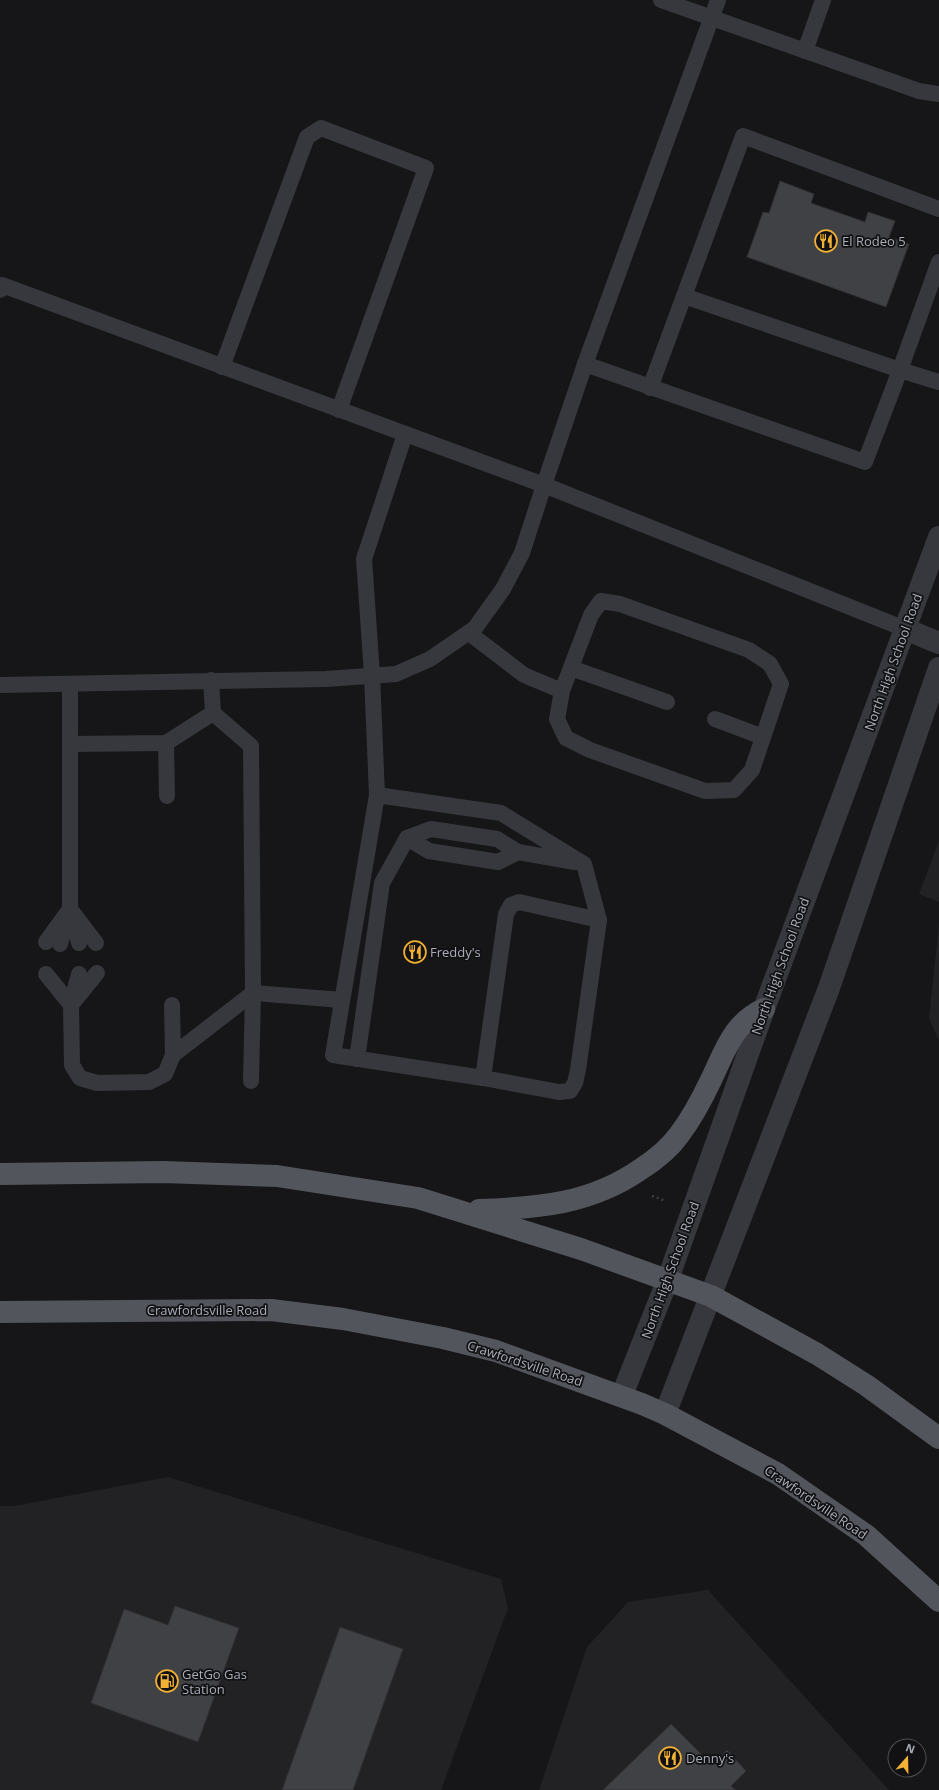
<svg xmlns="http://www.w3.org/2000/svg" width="939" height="1790" viewBox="0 0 939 1790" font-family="'Open Sans',sans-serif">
  <rect width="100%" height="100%" fill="#161618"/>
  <g fill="#222225">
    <path d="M939 841V902L919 894Z"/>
    <path d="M939 924V1041L929 1018Z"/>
    <path d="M168 1477 501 1579 508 1608 441 1790H0V1506H14Z"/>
    <path d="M708 1590 889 1790H539L587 1647 628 1602Z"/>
  </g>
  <g fill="#404145" stroke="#303034">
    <path d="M780 181 814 194 811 203 865 222 868 212 895 221 889 237 909 244 886 307 747 257 763 212 769 213Z"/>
    <path d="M175 1606 239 1628 198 1742 91 1703 124 1609 168 1625Z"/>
    <path d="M340 1627 403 1649 353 1790H282Z"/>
    <path d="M671 1724 712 1765 727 1750 746 1771 731 1786 736 1790H603Z"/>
  </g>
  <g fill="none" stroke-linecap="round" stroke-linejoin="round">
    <path stroke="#3d3f44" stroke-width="2.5" stroke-dasharray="2 3" stroke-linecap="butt" d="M652 1196 666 1201"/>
    <g stroke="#37383d" stroke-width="16">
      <path d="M661 0 919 91 939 94"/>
      <path d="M805 51 823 0"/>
      <path d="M939 209 743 136 684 296 900 370 939 262"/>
      <path d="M0 290 2 285 544 485 585 364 718 0"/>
      <path d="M585 364 865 462 900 370 939 382"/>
      <path d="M222 367 307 137 321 128 426 168 339 410"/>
      <path d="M650 388 684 296"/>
      <path d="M469 633 524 675 562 691 557 719 566 738 590 750 705 791 734 790 752 770 781 684 770 664 749 650 620 604 601 601 591 615 562 691"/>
      <path d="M571 668 667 702"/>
      <path d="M211 680 213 713 251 746 253 993 251 1081"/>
      <path d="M0 685 326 679 396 674 430 659 475 628 503 589 522 553 544 485 905 629"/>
      <path d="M715 719 763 737"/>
      <path d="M166 743 167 796"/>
      <path d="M70 744 166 743 213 713"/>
      <path d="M377 795 501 813 584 864 599 920 578 1070 575 1083 570 1091 559 1092 483 1078 333 1055 377 795 372 675 364 559 405 434"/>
      <path d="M407 838 429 851 498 862 518 852"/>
      <path d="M70 909 96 943"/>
      <path d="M72 917 79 943"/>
      <path d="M46 942 70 909V684"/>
      <path d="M60 944 67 920"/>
      <path d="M46 974 71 1005 72 1065 80 1078 97 1083 149 1082 165 1074 173 1055 172 1005"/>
      <path d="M72 1000 79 974"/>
      <path d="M71 1005 97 973"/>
      <path d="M173 1055 253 993 342 1000"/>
      <path d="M357 1059 382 883 407 838 431 829 497 839 518 852 575 862"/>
      <path d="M483 1078 506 914 511 905 519 902 599 920"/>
    </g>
    <g stroke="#37383d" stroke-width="22">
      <path d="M905 629 939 643"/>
      <path d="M622 1395 668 1279 764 1009 939 537"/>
      <path d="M665 1414 829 988 939 668"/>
    </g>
    <g stroke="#53555c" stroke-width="22">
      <path d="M0 1174 164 1172 277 1176 418 1198 581 1249 711 1296 817 1354 866 1385 939 1438"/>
      <path d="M479 1210C538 1208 591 1204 641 1169 655 1160 669 1149 679 1135 692 1118 702 1099 711 1080 725 1051 733 1023 764 1009"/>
      <path d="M0 1312 271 1310 343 1319 443 1338 496 1351 642 1404 665 1414 778 1474 866 1535 939 1601"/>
    </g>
  </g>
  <defs>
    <g id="restaurant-ring" transform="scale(1.15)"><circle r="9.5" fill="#111113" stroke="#f2b134" stroke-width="1.5"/><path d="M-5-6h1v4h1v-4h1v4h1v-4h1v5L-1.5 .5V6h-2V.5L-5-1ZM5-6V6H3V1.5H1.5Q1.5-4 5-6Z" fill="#f2b134"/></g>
    <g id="fuel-ring" transform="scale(1.15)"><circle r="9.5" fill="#111113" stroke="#f2b134" stroke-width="1.5"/><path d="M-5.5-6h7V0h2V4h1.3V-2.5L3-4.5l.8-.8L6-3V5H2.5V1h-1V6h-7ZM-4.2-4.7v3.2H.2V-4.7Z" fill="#f2b134"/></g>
  </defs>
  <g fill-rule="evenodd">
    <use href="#restaurant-ring" x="826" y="241"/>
    <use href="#restaurant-ring" x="415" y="952"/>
    <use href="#fuel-ring" x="167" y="1681"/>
    <use href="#restaurant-ring" x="670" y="1758"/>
  </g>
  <g text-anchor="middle" stroke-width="3.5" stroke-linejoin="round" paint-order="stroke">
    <g font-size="13" fill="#a8adb8" stroke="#111113" text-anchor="start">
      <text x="842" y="246">El Rodeo 5</text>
      <text x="430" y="957">Freddy's</text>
      <text x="182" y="1679">GetGo Gas<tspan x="182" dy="15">Station</tspan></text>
      <text x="686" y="1763">Denny's</text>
    </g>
    <g font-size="13" fill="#a8adb8" stroke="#111113">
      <text transform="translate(893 662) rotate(-70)" y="5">North High School Road</text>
      <text transform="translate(780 966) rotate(-70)" y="5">North High School Road</text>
      <text transform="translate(670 1270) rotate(-70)" y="5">North High School Road</text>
      <text x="207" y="1315">Crawfordsville Road</text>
      <text transform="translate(525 1363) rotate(18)" y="5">Crawfordsville Road</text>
      <text transform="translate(816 1502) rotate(34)" y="5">Crawfordsville Road</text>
    </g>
  </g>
  <g transform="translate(907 1758) rotate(20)"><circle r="19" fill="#111113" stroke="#4d4f55"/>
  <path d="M0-3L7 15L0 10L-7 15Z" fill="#f2b134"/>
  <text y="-6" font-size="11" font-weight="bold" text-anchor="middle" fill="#a8adb8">N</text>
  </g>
</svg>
